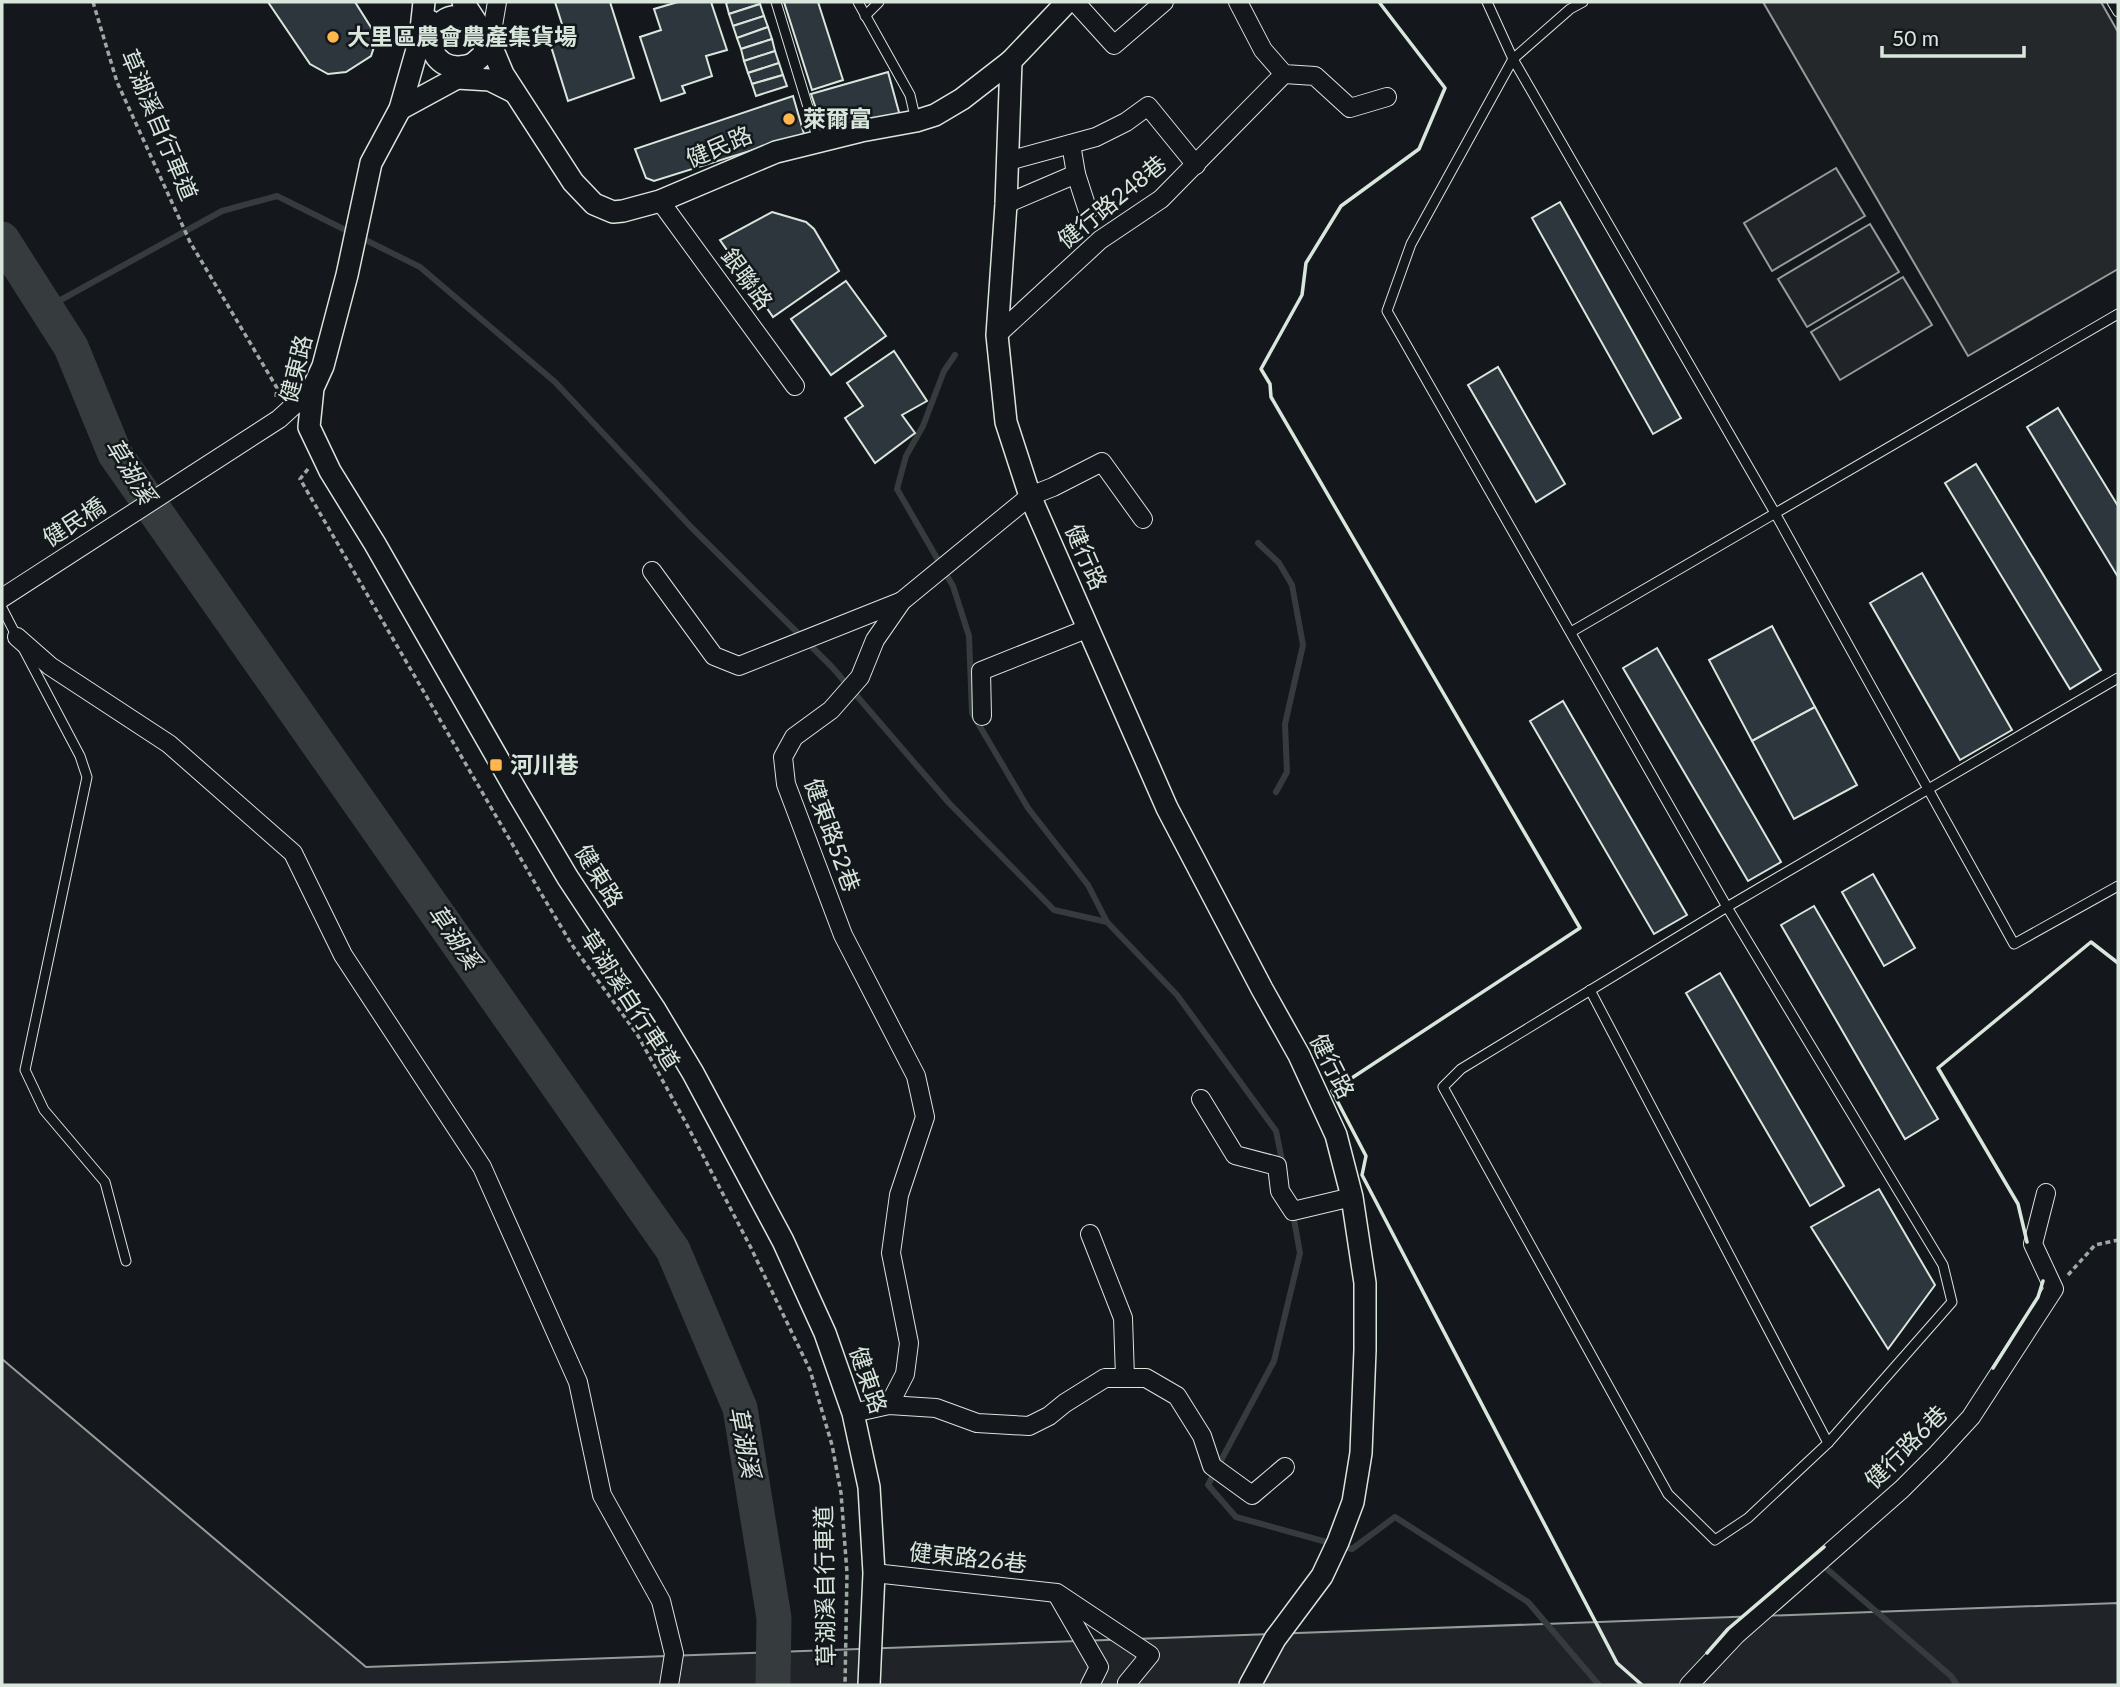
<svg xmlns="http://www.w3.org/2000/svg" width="2120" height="1687" viewBox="0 0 2120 1687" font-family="Lato,'Noto Sans TC',sans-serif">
  <rect width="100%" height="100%" fill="#14181c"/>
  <g fill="#202428" stroke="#939e99" stroke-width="2">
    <path d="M1836 168 1865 216 1772 271 1744 223Z"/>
    <path d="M1870 224 1899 272 1807 327 1778 279Z"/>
    <path d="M1903 277 1932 325 1840 380 1811 332Z"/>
    <path d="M2 1359 366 1667 2118 1603V1685H2Z"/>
  </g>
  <path fill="#24282b" stroke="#939e99" stroke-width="2" d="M1763 2H2101L2118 32V269L1968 356Z"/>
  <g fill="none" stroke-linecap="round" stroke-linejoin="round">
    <g stroke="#363b3e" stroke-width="6">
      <path d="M46 308 222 211 277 196 420 267 555 382 691 527 832 667 949 803 1054 910 1107 922 1177 995 1276 1131 1283 1165"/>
      <path d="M955 355 944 371 923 426 906 456 897 489 953 586 969 636 972 713 1028 808 1088 885 1107 922"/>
      <path d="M1258 543 1279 563 1292 585 1303 645 1285 724 1287 772 1276 792"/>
      <path d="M1293 1214 1300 1253 1274 1361 1208 1485 1236 1517 1352 1549 1395 1517 1528 1602 1599 1685"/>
      <path d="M1827 1569 1951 1676 1957 1685"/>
    </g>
    <path stroke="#363b3e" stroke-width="35" d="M2 239 71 347 115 454 673 1250 740 1408 774 1618 773 1685"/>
  </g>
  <g fill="#2c363c" stroke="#d8e6dc" stroke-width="2">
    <path d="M268 2H355L372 29 375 44 371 56 346 72 328 74 310 64Z"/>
    <path d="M555 2H610L634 78 568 101 550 43 566 37Z"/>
    <path d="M678 2H711L727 50 706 56 712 76 682 86 685 93 661 101 640 37 661 30 654 9Z"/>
    <path d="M729 2H759L760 4 729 14 726 3Z"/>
    <path d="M784 2H818L843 80 812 90Z"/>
    <path d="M760 4 764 16 733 26 729 14Z"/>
    <path d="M764 16 768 27 737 38 733 26Z"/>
    <path d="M768 27 772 39 741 49 737 38Z"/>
    <path d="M772 39 775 51 744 61 741 49Z"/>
    <path d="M775 51 779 63 748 73 744 61Z"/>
    <path d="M779 63 783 75 752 84 748 73Z"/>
    <path d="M888 72 900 116 823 129 811 94Z"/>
    <path d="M783 75 787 86 756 96 752 84Z"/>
    <path d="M793 96 804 134 654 181 646 178 635 149Z"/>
    <path d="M1560 202 1681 418 1653 434 1532 218Z"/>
    <path d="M772 212 806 222 814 229 839 271 773 317 720 240Z"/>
    <path d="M846 281 886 336 831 375 791 319Z"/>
    <path d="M894 351 927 401 902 415 915 433 875 463 845 418 863 406 847 383Z"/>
    <path d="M1498 367 1565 484 1536 502 1468 385Z"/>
    <path d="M2058 408 2118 506V577L2027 427Z"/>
    <path d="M1976 464 2101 670 2070 689 1945 483Z"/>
    <path d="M1922 573 2012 730 1960 760 1870 603Z"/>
    <path d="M1772 626 1815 707 1752 741 1709 660Z"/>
    <path d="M1657 648 1781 862 1748 881 1623 668Z"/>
    <path d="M1563 701 1687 915 1654 934 1530 721Z"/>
    <path d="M1815 707 1857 785 1794 819 1752 741Z"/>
    <path d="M1873 874 1915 948 1884 966 1842 892Z"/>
    <path d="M1814 906 1938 1119 1905 1139 1781 925Z"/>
    <path d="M1720 973 1844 1186 1810 1206 1686 993Z"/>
    <path d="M1879 1189 1935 1285 1888 1349 1811 1227Z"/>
  </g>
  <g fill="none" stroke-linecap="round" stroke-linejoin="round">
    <g stroke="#d8e6dc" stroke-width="11">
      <g id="service">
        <path d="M776 2 818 140"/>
        <path d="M858 2 910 95 916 121"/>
        <path d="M1487 2 1513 59 1775 513 2014 944 2118 886"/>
        <path d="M1583 2 1570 9 1513 59 1411 244 1387 311 1727 907 1943 1265 1952 1302 1828 1443 1748 1518 1715 1540 1668 1494 1443 1087 1461 1069 1727 907 2118 678"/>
        <path d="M2112 2 2118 12"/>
        <path d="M865 16 879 2"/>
        <path d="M2 608 17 637"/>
        <path d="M1571 632 2118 314"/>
        <path d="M24 650 80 756 87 777 25 1070 44 1110 105 1182 126 1261"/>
        <path d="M1590 990 1828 1443"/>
      </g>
    </g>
    <g stroke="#d8e6dc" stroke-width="20">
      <g id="minor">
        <path d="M1075 2 1114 45 1164 2"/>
        <path d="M1238 2 1263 50 1284 74 1315 76 1350 108 1387 97"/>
        <path d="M490 43 497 2"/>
        <path d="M1071 144 1076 174 1088 211"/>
        <path d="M1008 161 1096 137 1126 122 1148 106 1196 165"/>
        <path d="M660 201 795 386"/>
        <path d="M1006 204 1076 174"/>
        <path d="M997 335 1100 240 1161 199 1284 74"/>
        <path d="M652 571 714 656 739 666 902 601"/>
        <path d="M2 598 279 419 313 388"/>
        <path d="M17 637 50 666 169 744 293 853 343 955 482 1167 578 1382 602 1495 661 1601 674 1654 669 1685"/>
        <path d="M982 716 981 671 1089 628"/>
        <path d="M1201 1099 1235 1155 1277 1166 1280 1191 1293 1211 1352 1197"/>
        <path d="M1090 1234 1123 1318 1125 1377"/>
        <path d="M889 1405 905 1374 909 1343 891 1253 899 1195 925 1117 916 1076 843 935 786 784 783 757 794 737 831 710 860 677 875 640 902 601 1030 496 1053 487 1102 462 1143 519"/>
        <path d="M853 1413 889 1405 936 1408 977 1423 1029 1426 1049 1416 1065 1403 1105 1378H1146L1177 1396 1202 1436 1212 1466 1252 1495 1285 1467"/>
        <path d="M874 1573 1057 1593 1150 1655 1127 1683 1128 1685"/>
        <path d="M1058 1596 1099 1667 1090 1685"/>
        <path d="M1689 1685 1736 1635 1902 1489 1937 1454 1971 1417 2054 1289 2033 1244 2046 1193"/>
      </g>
    </g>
    <g stroke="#d8e6dc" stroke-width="24">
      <g id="tertiary">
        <path d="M424 2 420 39 400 109 371 163 347 275 323 366 313 388 309 427 330 471 375 544 517 792 568 878 654 1008 693 1073 783 1241 825 1333 853 1413 869 1487 874 1573 869 1685"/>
        <path d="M463 2 490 43 503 74 573 182 594 204 613 212 623 211 660 201 776 152 861 131 916 121 935 115 962 99 1011 61 1067 2"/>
        <path d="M430 21C432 30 430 43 433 51 441 69 459 69 474 64"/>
        <path d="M1011 61 1006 204 997 335 1006 422 1030 496 1167 808 1262 989 1299 1055 1336 1135 1352 1197 1365 1283V1350L1361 1453 1353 1502 1338 1542 1322 1576 1275 1639 1250 1685"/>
        <path d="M457 78 490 80 514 92"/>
        <path d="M400 109 457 78 483 55C484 52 485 48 485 44 483 25 460 8 443 21 438 25 435 30 432 35"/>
      </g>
    </g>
    <g stroke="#9da8a2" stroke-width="3.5" stroke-dasharray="5 3.5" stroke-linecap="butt">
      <path d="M93 2 117 82 190 242 277 388 276 397"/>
      <path d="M308 469 300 479 539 890 572 945 637 1034 686 1123 750 1246 810 1370 832 1445 841 1493 847 1573 845 1685"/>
      <path d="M2068 1275 2095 1245 2118 1240"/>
    </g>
    <use href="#service" stroke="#14181c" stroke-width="9"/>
    <use href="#minor" stroke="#14181c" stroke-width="18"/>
    <use href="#tertiary" stroke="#14181c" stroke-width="21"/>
    <g stroke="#d8e6dc" stroke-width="3.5">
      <path d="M1379 2 1445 88 1419 149 1341 206 1306 263 1302 295 1261 369 1270 384 1271 397 1580 928 1332 1091 1366 1156 1362 1175 1617 1663 1642 1685"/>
      <path d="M2027 1242 2018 1204 1938 1068 2091 942 2118 963"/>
      <path d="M1993 1368 2038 1297 2043 1281"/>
      <path d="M1707 1653 1728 1629 1824 1547"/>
    </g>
  </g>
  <g fill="#ffb74d" stroke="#14181c" stroke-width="2.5">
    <circle cx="333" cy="37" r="7"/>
    <circle cx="789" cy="119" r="7"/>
    <rect x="489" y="758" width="14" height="14" rx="3.5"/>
  </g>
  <g text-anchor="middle" stroke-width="5" stroke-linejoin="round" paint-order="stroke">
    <g font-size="23" font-weight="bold" fill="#d8e6dc" stroke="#14181c" text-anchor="start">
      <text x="347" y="45">大里區農會農產集貨場</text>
      <text x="803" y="127">萊爾富</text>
      <text x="510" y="773">河川巷</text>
    </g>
    <g font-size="23" fill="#d8e6dc" stroke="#14181c">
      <text transform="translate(159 125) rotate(67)" y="8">草湖溪自行車道</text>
      <text transform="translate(719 147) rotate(-23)" y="8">健民路</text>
      <text transform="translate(1112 202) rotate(-39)" y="8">健行路248巷</text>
      <text transform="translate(747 279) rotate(54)" y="8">銀聯路</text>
      <text transform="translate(296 369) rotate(-76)" y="8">健東路</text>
      <text transform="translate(74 522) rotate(-33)" y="8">健民橋</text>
      <text transform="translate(1086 557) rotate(66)" y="8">健行路</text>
      <text transform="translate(832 835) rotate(70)" y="8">健東路52巷</text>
      <text transform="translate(599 876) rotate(58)" y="8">健東路</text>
      <text transform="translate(630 1000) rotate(57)" y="8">草湖溪自行車道</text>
      <text transform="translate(1332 1066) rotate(63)" y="8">健行路</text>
      <text transform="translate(868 1380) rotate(71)" y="8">健東路</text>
      <text transform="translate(1906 1447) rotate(-45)" y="8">健行路6巷</text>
      <text transform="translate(968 1558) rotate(6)" y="8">健東路26巷</text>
      <text transform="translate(825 1586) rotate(-91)" y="8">草湖溪自行車道</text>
    </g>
    <g font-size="24" font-style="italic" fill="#d8e6dc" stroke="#14181c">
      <text transform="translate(130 471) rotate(58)" y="8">草湖溪</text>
      <text transform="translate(454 937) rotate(55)" y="8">草湖溪</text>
      <text transform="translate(744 1442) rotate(79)" y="8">草湖溪</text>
    </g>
  </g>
  <rect width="2120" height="1687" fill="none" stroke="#d8e6dc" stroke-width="7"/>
  <path d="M1882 46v10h142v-10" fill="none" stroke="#d8e6dc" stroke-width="3.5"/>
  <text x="1892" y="46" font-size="21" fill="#d8e6dc" stroke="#14181c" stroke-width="5" paint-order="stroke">50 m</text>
</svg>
